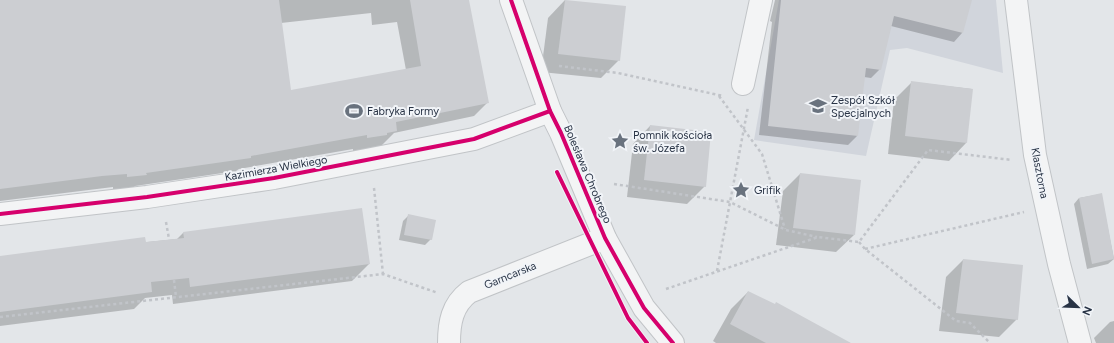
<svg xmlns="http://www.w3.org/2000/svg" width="1114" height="343" viewBox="0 0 1114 343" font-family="Figtree,sans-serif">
  <rect width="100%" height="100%" fill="#e3e6e9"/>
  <path fill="#d1d5dc" d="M779 0H996L1003 73 907 48 890 50 866 156 754 140Z"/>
  <g fill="#0003" fill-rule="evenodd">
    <path d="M0 0H468L488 102 474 116 394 133 382 145 372 149 353 152V149L239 169 236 171 135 186 132 189 113 191V187L0 201ZM371 13 372 25 397 22 406 70 290 91 281 23Z"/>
    <path d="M565 0 619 60 601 78 541 72 548 18Z"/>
    <path d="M775 0H971L962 33 954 42 891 26 880 69 871 78 864 77 857 136 848 145 759 135 772 22 770 21Z"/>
    <path d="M912 82 972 89 966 143 949 161 888 154 894 100Z"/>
    <path d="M650 126 705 186 687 204 627 197 633 144Z"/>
    <path d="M800 174 854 235 836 252 776 245 783 191Z"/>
    <path d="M1101 194 1114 259 1108 264 1087 269 1074 204 1079 198Z"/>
    <path d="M361 209 369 264 352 281 173 304 172 295 145 298 134 309 0 326V257L177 239 183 233Z"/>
    <path d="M409 215 431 239 425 245 399 240 403 221Z"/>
    <path d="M963 260 1017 319 999 337 939 331 946 277Z"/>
    <path d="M748 292 849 343H716L713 341 731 309Z"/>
    <path d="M1114 321V343H1096L1094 338 1110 322Z"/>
  </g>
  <g fill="#ccced2">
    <path d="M0 0H279L291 90 421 66 410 0H469L489 103 396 122 397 131 387 133V135L367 138V135L251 156V158L146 173 147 175 127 177V174L102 176 0 189Z"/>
    <path d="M565 0 626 6 620 61 558 54Z"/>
    <path d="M781 0H972L963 33 894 16 881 70 866 68 858 136 768 126Z"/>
    <path d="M911 81 973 89 967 143 905 136Z"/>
    <path d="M650 125 711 132 706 187 644 180Z"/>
    <path d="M800 173 861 180 855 235 793 228Z"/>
    <path d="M1102 193 1114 259 1092 264 1079 198Z"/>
    <path d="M362 208 370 264 190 287 189 278 151 282 152 292 0 312V256L145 237 146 242 184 238 183 232Z"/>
    <path d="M408 214 436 220 432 240 404 235Z"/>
    <path d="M963 259 1023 265 1018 320 956 313Z"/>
    <path d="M748 291 775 304 776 302 851 343H766L730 324Z"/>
  </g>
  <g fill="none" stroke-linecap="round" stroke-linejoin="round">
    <g stroke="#c1c4c7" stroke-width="24">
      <g id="minor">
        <path d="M511 0 550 111 561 133 605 238 644 308 673 343"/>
        <path d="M1016 0 1035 155 1059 264 1080 343"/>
        <path d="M743 84 761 0"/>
        <path d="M0 214 147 197 274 178 474 139 550 111"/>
        <path d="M449 343C449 323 452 305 469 292L605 238"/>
      </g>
    </g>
    <g stroke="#c1c4c9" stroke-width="2.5" stroke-dasharray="3 3" stroke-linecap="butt">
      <path d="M559 66 618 73 723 96"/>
      <path d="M719 96 762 154 785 229"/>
      <path d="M614 184 730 202 786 230 817 237"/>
      <path d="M374 188 383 274"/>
      <path d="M166 222 169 239"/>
      <path d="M859 242 865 249 956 321 970 323 990 343"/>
      <path d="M865 249 1024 212"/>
      <path d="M717 271 748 107"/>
      <path d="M174 280 176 297"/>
      <path d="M666 289 818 237 859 242 928 150 1012 160"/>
      <path d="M0 317 383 274 438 293"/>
    </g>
    <use href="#minor" stroke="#f3f4f5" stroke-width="22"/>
    <g stroke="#f1f4f8" stroke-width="6">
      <g id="cycleway">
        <path d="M511 0 550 111 561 133 605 238 644 308 673 343"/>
        <path d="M557 172 628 318 647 343"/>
        <path d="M0 214 147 197 274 178 474 139 550 111"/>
      </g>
    </g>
    <use href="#cycleway" stroke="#d6006c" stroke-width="4"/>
  </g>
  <defs>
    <g id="school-bare" transform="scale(1.38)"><path d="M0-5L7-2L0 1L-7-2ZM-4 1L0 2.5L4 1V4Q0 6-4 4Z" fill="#69727e" stroke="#f1f4f8" stroke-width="2.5" paint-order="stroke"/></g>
    <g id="stadium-bare" transform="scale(1.38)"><path d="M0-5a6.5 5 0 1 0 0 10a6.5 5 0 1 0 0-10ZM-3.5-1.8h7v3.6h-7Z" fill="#69727e" stroke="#f1f4f8" stroke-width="2.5" paint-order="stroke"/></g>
    <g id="sight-bare" transform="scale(1.38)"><path d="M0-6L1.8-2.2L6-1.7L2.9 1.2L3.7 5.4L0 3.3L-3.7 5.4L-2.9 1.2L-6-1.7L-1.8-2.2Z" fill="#69727e" stroke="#f1f4f8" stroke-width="2.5" paint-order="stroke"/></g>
  </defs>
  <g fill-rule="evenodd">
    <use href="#school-bare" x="818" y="106"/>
    <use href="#stadium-bare" x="354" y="111"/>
    <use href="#sight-bare" x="620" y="141"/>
    <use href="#sight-bare" x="741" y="190"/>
  </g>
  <g text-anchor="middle" stroke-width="4" stroke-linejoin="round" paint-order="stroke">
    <g font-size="11" fill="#283345" stroke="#f1f4f8" text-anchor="start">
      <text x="831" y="104">Zespół Szkół<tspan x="831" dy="13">Specjalnych</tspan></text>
      <text x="367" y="115">Fabryka Formy</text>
      <text x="633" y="139">Pomnik kościoła<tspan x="633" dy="13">św. Józefa</tspan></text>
      <text x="754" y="194">Grifik</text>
    </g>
    <g font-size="11" fill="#283345" stroke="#f1f4f8">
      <text transform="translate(276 168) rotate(-10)" y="4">Kazimierza Wielkiego</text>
      <text transform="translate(1040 173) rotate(79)" y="4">Klasztorna</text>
      <text transform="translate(588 174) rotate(67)" y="4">Bolesława Chrobrego</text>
      <text transform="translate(510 275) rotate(-22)" y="4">Garncarska</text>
    </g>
  </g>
  <g transform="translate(1078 307) rotate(113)" stroke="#f1f4f8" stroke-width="3" paint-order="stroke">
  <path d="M0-3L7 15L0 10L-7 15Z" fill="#283345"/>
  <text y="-6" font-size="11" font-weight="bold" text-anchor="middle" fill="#283345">N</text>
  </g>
</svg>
